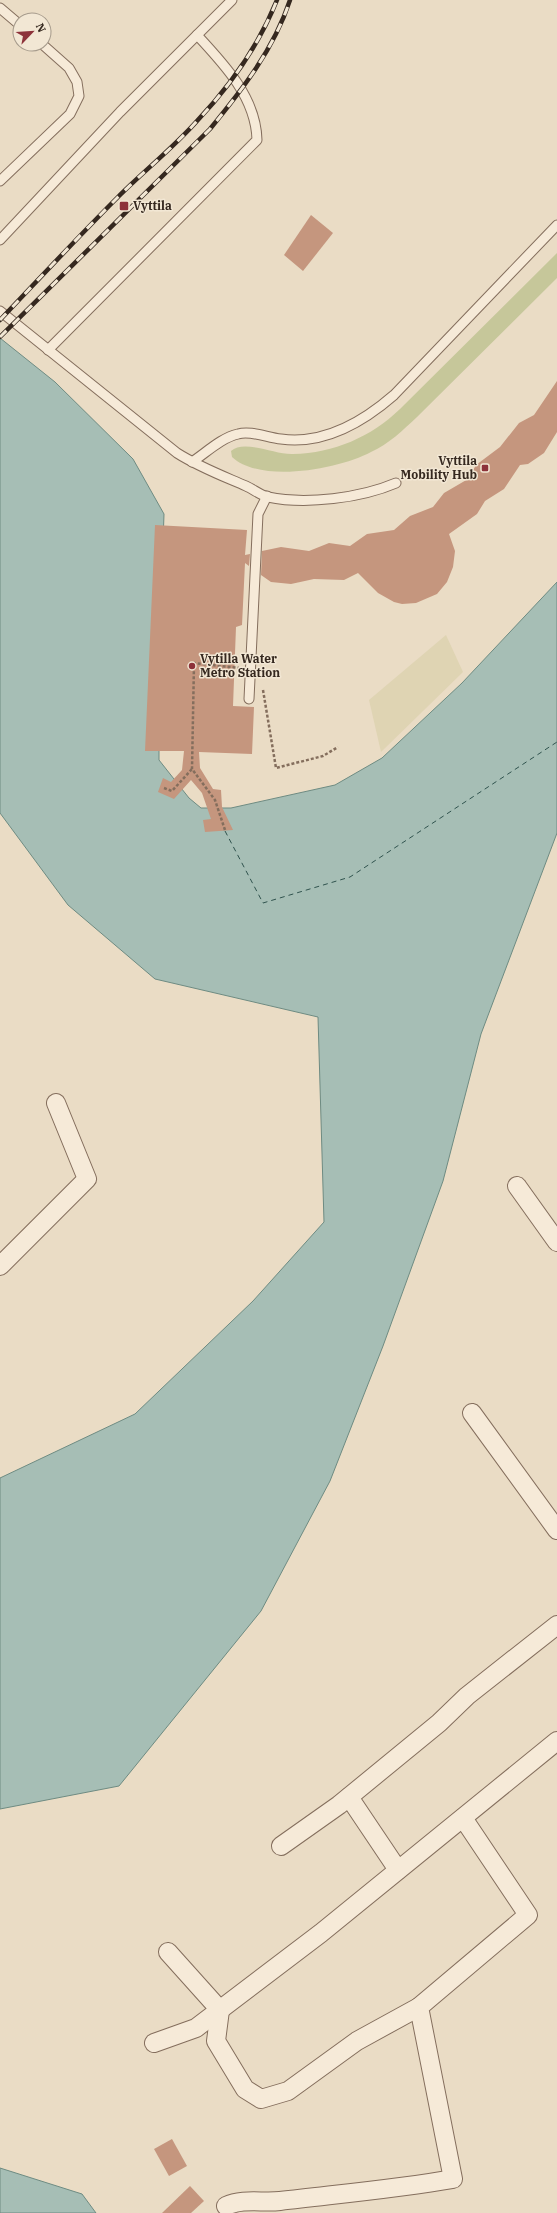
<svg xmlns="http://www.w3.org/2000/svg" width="557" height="2213" viewBox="0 0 557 2213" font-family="'IBM Plex Serif',serif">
  <rect width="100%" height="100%" fill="#eadcc5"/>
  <path fill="#dfd4b3" d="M446 635 463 672 381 752 369 700Z"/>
  <path fill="#c6c79a" d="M557 253V278L417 417C403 430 389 444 371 452 339 469 261 484 232 457L231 451C244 439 275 455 293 454 334 453 371 437 400 409Z"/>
  <g fill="#a6beb5" stroke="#6e8b82">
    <path d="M0 338 55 382 133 459 164 514 159 661V760L189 798 201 808H231L335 785 382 758 462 683 557 582V833L481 1034 443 1181 383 1346 330 1481 261 1611 119 1786 0 1809V1478L135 1414 253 1301 324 1222 318 1017 155 979 68 905 0 813Z"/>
    <path d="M0 2168 82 2194 96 2213H0Z"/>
  </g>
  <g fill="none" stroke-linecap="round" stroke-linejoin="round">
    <path stroke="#30534e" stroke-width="1" stroke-dasharray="5 4" stroke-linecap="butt" d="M225 831 263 903 350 877 557 742"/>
  </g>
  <g fill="#c5967e">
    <path d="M311 215 333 233 303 271 284 255Z"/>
    <path d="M557 381V432L544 453 528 464 520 465 504 489 485 501 477 514 449 534 455 551 453 567 447 582 437 594 416 603 402 604 394 602 378 593 358 573 344 580 314 579 291 584 271 582 261 575 262 551 281 547 309 551 329 543 350 546 367 534 394 530 410 516 433 507 444 493 468 479 476 465 500 447 519 423 534 415Z"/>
    <path d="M155 525 247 530 245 555 250 554 249 566 245 563 242 625 236 627 233 706 254 707 252 754 199 752 200 768 213 789 221 790 222 807 233 830 205 832 203 820 211 819 202 793 191 780 174 799 158 792 163 778 171 782 182 770 184 751H145Z"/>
    <path d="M172 2139 187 2166 169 2176 154 2149Z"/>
    <path d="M190 2186 204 2201 191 2213H162Z"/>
  </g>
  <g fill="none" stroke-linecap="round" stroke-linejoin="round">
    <g stroke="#846e5d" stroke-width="11">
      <g id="lane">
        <path d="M0 8 20 25"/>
        <path d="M0 181 70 114 79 96 77 82 69 68 42 44"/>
        <path d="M0 240 120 112 232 0"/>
        <path d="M0 311 177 453C199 467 223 476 246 486 253 489 260 495 268 497 306 505 361 498 396 483"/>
        <path d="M48 350 257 140C256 98 225 65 197 35"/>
        <path d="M192 462C207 452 221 438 238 434 251 430 268 438 281 439 324 445 363 422 394 395L557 225"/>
        <path d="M249 699 258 514 267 496"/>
      </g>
    </g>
    <g stroke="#846e5d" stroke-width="20">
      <g id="street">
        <path d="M517 1186 557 1242"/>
        <path d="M0 1266 87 1179 56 1103"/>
        <path d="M472 1413 557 1530"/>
        <path d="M349 1797 398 1870"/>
        <path d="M281 1846 339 1805 439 1723 467 1696 557 1625"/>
        <path d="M168 1952 220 2010 216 2041 245 2089 261 2099 288 2091 357 2041 419 2007"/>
        <path d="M154 2043 196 2028 321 1933 557 1741"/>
        <path d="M226 2206C243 2198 262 2203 280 2201 338 2194 396 2189 453 2179L419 2007 528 1915 463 1818"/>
      </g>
    </g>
    <g stroke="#846e5d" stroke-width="2.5" stroke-dasharray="3 2" stroke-linecap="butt">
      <path d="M263 690 276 768 323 756 338 747"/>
      <path d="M164 788 172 791 192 769"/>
      <path d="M225 830 215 800 192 769 194 663 239 668"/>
    </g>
    <use href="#lane" stroke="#f6ead8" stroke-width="9"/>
    <use href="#street" stroke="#f6ead8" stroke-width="18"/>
    <g stroke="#35281f" stroke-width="4.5">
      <g id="rail">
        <path d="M0 320C39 279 78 237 118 197 144 171 173 148 197 121 230 86 259 45 277 0"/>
        <path d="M0 337 210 129C242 90 274 49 290 0"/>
      </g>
    </g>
    <use href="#rail" stroke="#f2e7d4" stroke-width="3" stroke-dasharray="9" stroke-linecap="butt"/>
  </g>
  <g fill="#8d323a" stroke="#f2e7d4" stroke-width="1.5">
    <rect x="119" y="201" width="10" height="10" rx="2"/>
    <rect x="481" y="464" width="8" height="8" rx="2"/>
    <circle cx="192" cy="666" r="4"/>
  </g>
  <g text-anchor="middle" stroke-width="3" stroke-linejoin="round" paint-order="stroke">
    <g font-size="12" font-weight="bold" fill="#35281f" stroke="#f2e7d4" text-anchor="start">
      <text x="133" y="210">Vyttila</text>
      <text x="477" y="465" text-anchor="end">Vyttila<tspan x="477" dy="14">Mobility Hub</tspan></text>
      <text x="200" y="663">Vytilla Water<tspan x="200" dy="14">Metro Station</tspan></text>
    </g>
  </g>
  <g transform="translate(32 32) rotate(65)"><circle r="19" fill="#f2e7d4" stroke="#a69b8c"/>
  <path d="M0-3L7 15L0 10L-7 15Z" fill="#8d323a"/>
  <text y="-6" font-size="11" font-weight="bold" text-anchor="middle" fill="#35281f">N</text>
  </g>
</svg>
